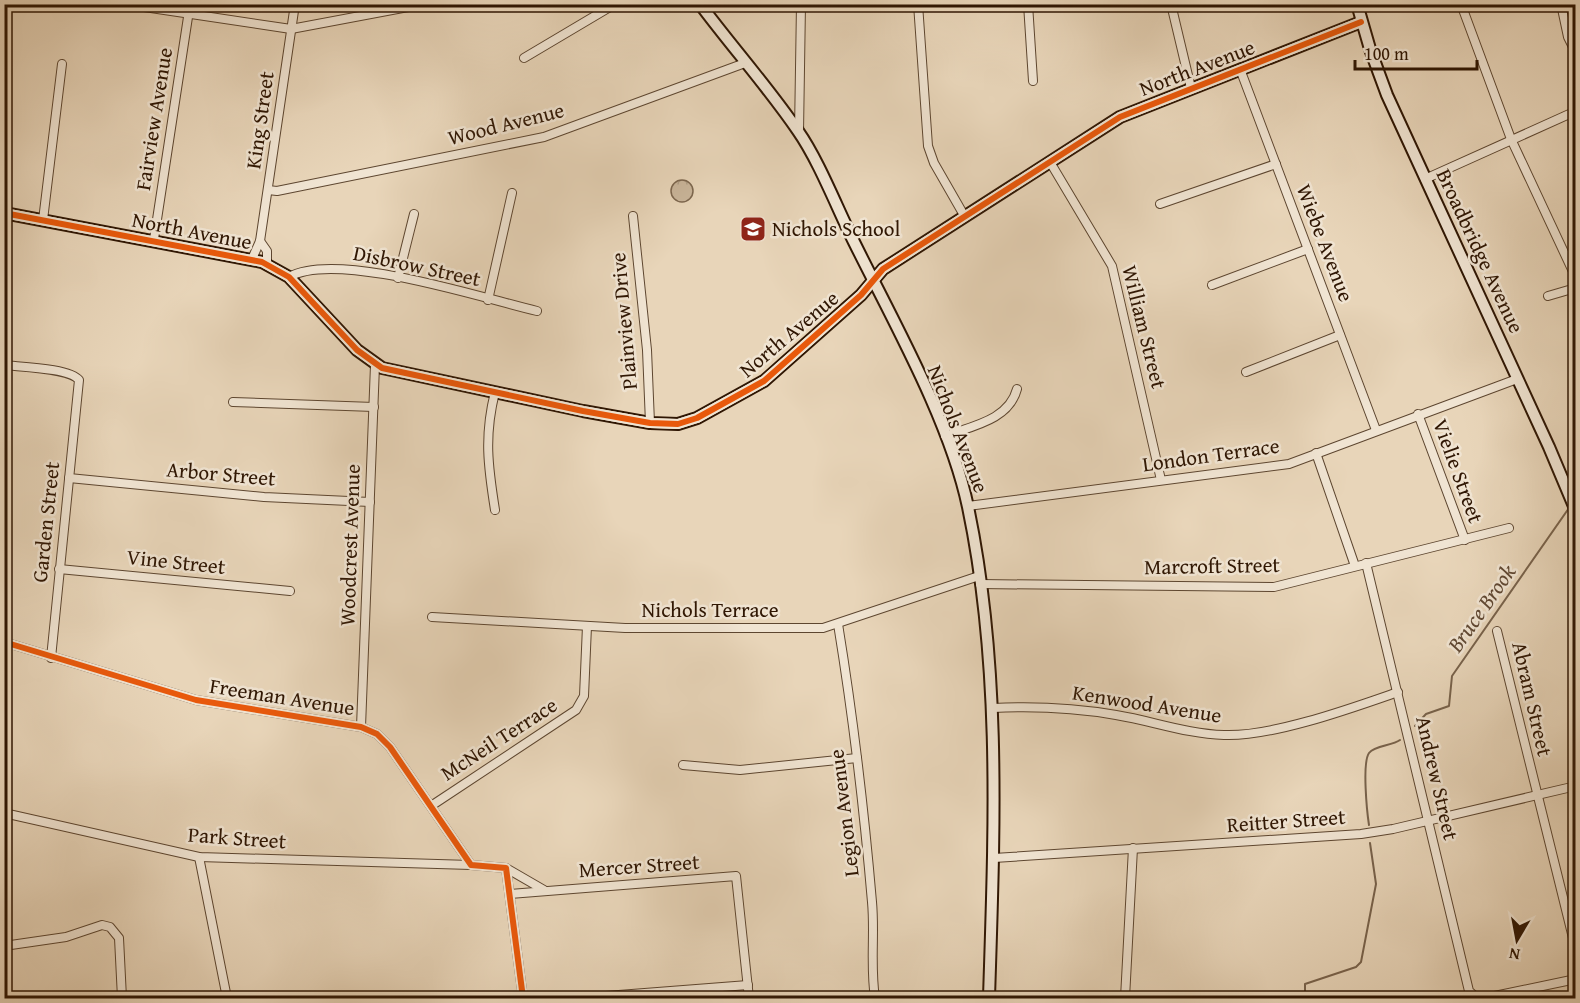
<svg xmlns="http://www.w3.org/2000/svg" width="1580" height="1003" viewBox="0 0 1580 1003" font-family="'Gentium Book Plus',serif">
  <defs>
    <pattern id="forest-crowns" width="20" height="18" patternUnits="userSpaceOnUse" patternTransform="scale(1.5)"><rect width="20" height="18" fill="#c9b59a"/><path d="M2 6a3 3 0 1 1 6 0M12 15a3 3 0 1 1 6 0" fill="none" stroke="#ad9b83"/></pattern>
  </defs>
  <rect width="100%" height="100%" fill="#e8d5b9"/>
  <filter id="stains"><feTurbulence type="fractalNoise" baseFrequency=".00333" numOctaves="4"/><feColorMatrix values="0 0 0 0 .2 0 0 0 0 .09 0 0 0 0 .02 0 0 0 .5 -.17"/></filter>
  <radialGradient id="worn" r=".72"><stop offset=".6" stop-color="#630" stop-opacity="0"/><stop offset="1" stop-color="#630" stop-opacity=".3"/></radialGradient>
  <circle fill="url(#forest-crowns)" stroke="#7c664e" stroke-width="1.5" cx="682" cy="191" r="11"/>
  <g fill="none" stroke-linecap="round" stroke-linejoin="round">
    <g stroke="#78624b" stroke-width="2">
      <path d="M1415 726 1426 714 1449 706 1452 676 1569 508"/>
      <path d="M1369 825C1367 812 1362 763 1369 753 1375 745 1392 746 1400 740"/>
      <path d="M1305 998V984L1356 967 1361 962 1376 884 1370 843"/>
    </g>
    <g stroke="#5d4630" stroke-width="10">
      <g id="street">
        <path d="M124 4 291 29 424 4"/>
        <path d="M918 4 928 146 934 163 965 217"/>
        <path d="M1028 4 1033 81"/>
        <path d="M1171 4 1191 88"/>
        <path d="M1461 4 1511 139 1576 278"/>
        <path d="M1561 4 1568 37 1576 53"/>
        <path d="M524 58 615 4"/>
        <path d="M1240 69 1376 430"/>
        <path d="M799 132 801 4"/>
        <path d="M1050 162 1112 266 1161 480"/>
        <path d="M1425 179 1576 111"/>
        <path d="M268 190 277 191 544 137 745 63"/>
        <path d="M1160 204 1276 164"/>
        <path d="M633 216 647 350 650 423"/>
        <path d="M43 220 62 64"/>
        <path d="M154 239 190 4"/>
        <path d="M260 241 267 251V264"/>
        <path d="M252 259 260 241 295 4"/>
        <path d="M289 277C336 250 482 298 537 311"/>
        <path d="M398 278 414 214"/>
        <path d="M1212 285 1308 249"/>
        <path d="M1548 296 1572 289 1576 285"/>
        <path d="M488 300 512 193"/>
        <path d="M4 365C21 367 70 368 79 380L51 658"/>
        <path d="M1246 372 1340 335"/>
        <path d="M495 392C484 436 488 466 495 510"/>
        <path d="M233 402 374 407"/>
        <path d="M1418 414 1465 540"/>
        <path d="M945 436C972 426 1009 420 1017 389"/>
        <path d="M1316 453 1355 566"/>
        <path d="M69 478 264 497 370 502"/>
        <path d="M968 506 1289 464 1517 379"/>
        <path d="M1366 563 1469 991 1477 998"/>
        <path d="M59 569 290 591"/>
        <path d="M980 584 1274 587 1509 528"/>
        <path d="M432 617 625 628H823L979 576"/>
        <path d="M838 624C853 716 864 809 872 902 875 934 870 966 875 998"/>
        <path d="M1497 631 1576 950"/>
        <path d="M4 642 196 700 361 727 377 734 390 747 471 865 506 868 523 998"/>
        <path d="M993 708C1034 706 1076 708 1116 715 1153 721 1187 734 1224 735 1272 737 1352 708 1398 692"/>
        <path d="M361 727 375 365"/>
        <path d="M683 765 740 770 857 758"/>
        <path d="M431 806 576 710 584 696 587 626"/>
        <path d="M4 813 199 857 471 865"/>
        <path d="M199 857 227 998"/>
        <path d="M994 858 1361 834 1393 829 1576 786"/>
        <path d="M506 868 544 890"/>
        <path d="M510 894 736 876 749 998"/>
        <path d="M4 946 66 937 102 925 110 927 119 938 122 998"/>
        <path d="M580 998 748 985"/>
        <path d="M1125 998 1133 848"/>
        <path d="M1485 998 1576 979"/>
      </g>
    </g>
    <g stroke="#2f1603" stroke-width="14">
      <g id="secondary">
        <path d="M700 4C732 47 768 87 798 131 819 161 837 208 854 242 893 321 950 421 968 507 1002 669 994 835 989 998"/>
        <path d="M1357 4 1370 49 1387 95 1549 447 1576 511"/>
        <path d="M4 213 262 262 289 277 357 350 382 368 583 411 650 423 678 424 697 418 764 381 861 295 883 269 1120 117 1361 22"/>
      </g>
    </g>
    <use href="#street" stroke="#f0e4d2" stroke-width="8"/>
    <use href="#secondary" stroke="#f0e4d2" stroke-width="10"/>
    <g stroke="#f0e4d2" stroke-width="10">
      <g id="cycleway">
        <path d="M4 213 262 262 289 277 357 350 382 368 583 411 650 423 678 424 697 418 764 381 861 295 883 269 1120 117 1361 22"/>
        <path d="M4 642 196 700 361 727 377 734 390 747 471 865 506 868 523 998"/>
      </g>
    </g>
    <use href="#cycleway" stroke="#e8590c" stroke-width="6"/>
  </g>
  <defs>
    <g id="school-square" transform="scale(1.35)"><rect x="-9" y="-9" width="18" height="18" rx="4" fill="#8f2418" stroke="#f0e4d2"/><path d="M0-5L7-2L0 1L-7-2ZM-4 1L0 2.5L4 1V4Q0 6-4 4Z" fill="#fff"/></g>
  </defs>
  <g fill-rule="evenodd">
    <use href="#school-square" x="753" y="229"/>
  </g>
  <g text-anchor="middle" stroke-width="5" stroke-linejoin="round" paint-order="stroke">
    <g font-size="21" fill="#2f1603" stroke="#f0e4d2">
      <text transform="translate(1197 68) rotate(-21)" y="7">North Avenue</text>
      <text transform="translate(154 119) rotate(-81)" y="7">Fairview Avenue</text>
      <text transform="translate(260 120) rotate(-82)" y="7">King Street</text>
      <text transform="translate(506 124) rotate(-14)" y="7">Wood Avenue</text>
      <text transform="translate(192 231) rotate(11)" y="7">North Avenue</text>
      <text transform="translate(1325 243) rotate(69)" y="7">Wiebe Avenue</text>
      <text transform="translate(1480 251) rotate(65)" y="7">Broadbridge Avenue</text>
      <text transform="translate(417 266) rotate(12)" y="7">Disbrow Street</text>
      <text transform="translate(624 321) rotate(-95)" y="7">Plainview Drive</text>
      <text transform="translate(1144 327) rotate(76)" y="7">William Street</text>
      <text transform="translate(789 334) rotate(-40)" y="7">North Avenue</text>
      <text transform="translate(958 429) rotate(69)" y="7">Nichols Avenue</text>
      <text transform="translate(1211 455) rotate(-8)" y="7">London Terrace</text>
      <text transform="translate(1458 471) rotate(70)" y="7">Vielie Street</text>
      <text transform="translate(221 474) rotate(5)" y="7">Arbor Street</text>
      <text transform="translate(46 522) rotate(-84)" y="7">Garden Street</text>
      <text transform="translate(350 545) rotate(-88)" y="7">Woodcrest Avenue</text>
      <text transform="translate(176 562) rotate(6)" y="7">Vine Street</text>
      <text transform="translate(1212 566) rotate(-1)" y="7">Marcroft Street</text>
      <text x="710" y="617">Nichols Terrace</text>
      <text transform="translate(282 697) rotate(9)" y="7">Freeman Avenue</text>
      <text transform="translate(1532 699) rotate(77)" y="7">Abram Street</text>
      <text transform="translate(1147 704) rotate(9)" y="7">Kenwood Avenue</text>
      <text transform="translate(499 739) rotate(-33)" y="7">McNeil Terrace</text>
      <text transform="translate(1437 778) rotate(77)" y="7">Andrew Street</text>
      <text transform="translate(844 813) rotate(-97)" y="7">Legion Avenue</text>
      <text transform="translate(1286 821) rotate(-4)" y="7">Reitter Street</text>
      <text transform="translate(237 838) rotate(4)" y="7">Park Street</text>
      <text transform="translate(639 866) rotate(-4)" y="7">Mercer Street</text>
    </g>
    <g font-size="21" fill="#2f1603" stroke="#f0e4d2" text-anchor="start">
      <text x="772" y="236">Nichols School</text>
    </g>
    <g font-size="22" font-style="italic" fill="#604833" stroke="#f0e4d2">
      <text transform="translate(1481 608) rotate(-55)" y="8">Bruce Brook</text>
    </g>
  </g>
  <rect width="1580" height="1003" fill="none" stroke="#e8d5b9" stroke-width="24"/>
  <rect x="6" y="6" width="1568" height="991" fill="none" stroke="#2f1603" stroke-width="3"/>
  <rect x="12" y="12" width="1556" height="979" fill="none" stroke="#2f1603" stroke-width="1.5"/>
  <g transform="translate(1517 940) rotate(190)" stroke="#f0e4d2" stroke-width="4.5" paint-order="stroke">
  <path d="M0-4.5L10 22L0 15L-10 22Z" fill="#2f1603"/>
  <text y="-9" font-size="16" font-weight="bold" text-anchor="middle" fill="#2f1603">N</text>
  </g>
  <path d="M1355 60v9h122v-9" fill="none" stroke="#2f1603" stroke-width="3"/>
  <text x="1364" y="60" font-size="18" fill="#2f1603" stroke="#f0e4d2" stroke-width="4.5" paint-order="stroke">100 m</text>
  <rect width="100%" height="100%" filter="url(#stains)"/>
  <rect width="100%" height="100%" fill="url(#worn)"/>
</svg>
